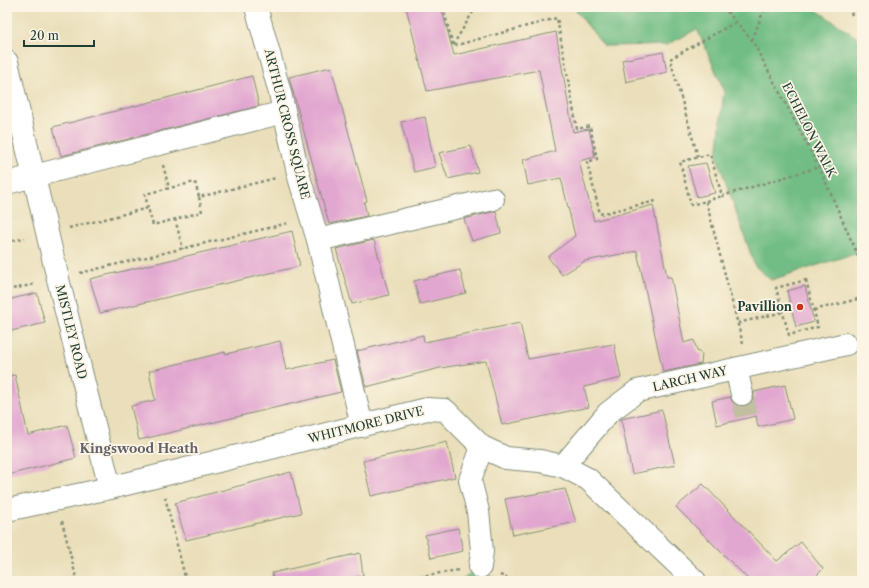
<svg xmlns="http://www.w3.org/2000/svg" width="869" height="588" viewBox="0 0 869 588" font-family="'Libre Caslon Text',serif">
  <rect width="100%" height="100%" fill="#fcf5e5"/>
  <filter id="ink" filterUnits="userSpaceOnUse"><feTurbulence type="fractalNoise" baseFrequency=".025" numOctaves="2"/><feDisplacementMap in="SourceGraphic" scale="8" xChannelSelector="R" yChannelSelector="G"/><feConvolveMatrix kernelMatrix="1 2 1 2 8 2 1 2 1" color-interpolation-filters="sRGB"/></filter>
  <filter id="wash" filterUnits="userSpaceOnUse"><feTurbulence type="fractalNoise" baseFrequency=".012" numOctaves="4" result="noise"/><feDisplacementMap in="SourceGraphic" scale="16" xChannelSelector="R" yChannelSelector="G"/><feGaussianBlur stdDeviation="0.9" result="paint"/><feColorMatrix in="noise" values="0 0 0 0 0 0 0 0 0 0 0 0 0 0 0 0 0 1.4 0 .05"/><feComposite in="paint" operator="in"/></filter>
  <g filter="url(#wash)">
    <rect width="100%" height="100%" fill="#eadfba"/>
    <g fill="#72bd85" stroke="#487d5c">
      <path d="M573 7H812L862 41V251L771 280 755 266 717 157 724 90 697 29 666 45 604 46Z"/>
      <path d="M473 571 505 581H460Z"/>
    </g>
    <g id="blocks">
      <g fill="#e2a7d0">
        <path d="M406 7H441L454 55 556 32 573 132 589 129 595 157 579 161 594 221 653 205 667 277H671L684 343 694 340 697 351 702 354 701 364 663 372 637 251 585 261 562 275 548 257 575 236 561 178 528 185 523 160 555 151 539 70 427 91Z"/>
        <path d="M663 52 667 72 626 82 622 60Z"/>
        <path d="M331 67 367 201 364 202 367 216 329 224 289 77Z"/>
        <path d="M252 76 259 106 61 156 53 127Z"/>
        <path d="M425 117 435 167 414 172 401 122Z"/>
        <path d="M471 146 478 172 448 179 439 153Z"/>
        <path d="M706 163 715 193 697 197 688 166Z"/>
        <path d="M496 211 501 233 472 241 464 219Z"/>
        <path d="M292 231 300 266 100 313 90 279Z"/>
        <path d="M374 240 389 295 352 304 336 249Z"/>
        <path d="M460 270 466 293 420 304 414 281Z"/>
        <path d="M805 286 814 322 796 327 787 291Z"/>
        <path d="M37 293 45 323 7 332V300Z"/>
        <path d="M520 323 528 359 614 344 621 378 584 387 589 407 502 425 486 361 440 368 366 387 357 351 423 335 424 342Z"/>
        <path d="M280 341 286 370 333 360 341 392 139 440 131 406 155 400 149 371 225 352 226 354Z"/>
        <path d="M15 375 28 435 67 425 76 458 7 475V376Z"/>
        <path d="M785 385 793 419 758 427 756 416 717 425 712 401 730 397 733 403 738 406H745L751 403 754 398V392Z"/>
        <path d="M662 410 675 465 632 474 621 419Z"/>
        <path d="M447 442 455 477 371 496 363 461Z"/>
        <path d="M291 472 301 513 186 540 175 503Z"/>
        <path d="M703 484 777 561 801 542 823 569 811 581H750L676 507Z"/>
        <path d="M565 489 576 522 513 535 505 499Z"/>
        <path d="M458 528 463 551 431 558 425 535Z"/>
        <path d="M360 553 363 575 340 581H273L272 573Z"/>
      </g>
    </g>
  </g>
  <g filter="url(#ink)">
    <use href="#blocks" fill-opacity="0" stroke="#848e77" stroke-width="1"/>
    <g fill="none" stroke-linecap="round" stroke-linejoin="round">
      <path stroke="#c1bf9f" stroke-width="22" stroke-dasharray="22 11" stroke-linecap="butt" d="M742 394 747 418"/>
      <g stroke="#848e77" stroke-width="24">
        <g id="minor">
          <path d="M256 7 280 93 299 177 318 240 362 426"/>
          <path d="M7 62 58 279 110 488"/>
          <path d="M7 183 284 112"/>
          <path d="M318 240 493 199"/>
          <path d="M736 369 742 394"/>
          <path d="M563 466 608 413 637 391 846 344"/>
          <path d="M7 510 110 488 427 409 445 410 482 447 506 458 540 461 563 466 588 479 695 581"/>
          <path d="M480 567 482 551 478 511 470 480 482 447"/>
        </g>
      </g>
      <g stroke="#848e77" stroke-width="2.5" stroke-dasharray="3 3" stroke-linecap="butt">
        <path d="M443 7 453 46 557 18 577 129 590 126 597 159 587 162 600 214 656 201"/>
        <path d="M723 7 752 40 819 167 856 251 862 270"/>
        <path d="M849 7 852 15"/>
        <path d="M752 40 765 7"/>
        <path d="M453 45 476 7"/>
        <path d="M698 157 670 59 736 22"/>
        <path d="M163 165 169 188"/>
        <path d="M706 201 722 196"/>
        <path d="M148 208 145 194 195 182 199 197"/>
        <path d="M175 219 183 249"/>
        <path d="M69 228 148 208 153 225 202 212 199 197 276 178"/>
        <path d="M7 242 25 238"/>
        <path d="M80 273 289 223"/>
        <path d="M806 280 818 327 789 335 776 288Z"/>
        <path d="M7 290 36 284"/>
        <path d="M814 310 862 298"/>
        <path d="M738 323 783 312"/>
        <path d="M743 344 706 201 691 205 680 162 710 154 722 196 819 167"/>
        <path d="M165 497 186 581"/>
        <path d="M62 521 77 581"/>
        <path d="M500 575 514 581"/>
        <path d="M390 581 459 570"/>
      </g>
      <use href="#minor" stroke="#fff" stroke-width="22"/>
    </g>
  </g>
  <circle fill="#c8321e" stroke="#fcf5e5" stroke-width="1.5" cx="800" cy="307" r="4"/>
  <g text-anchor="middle" stroke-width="3.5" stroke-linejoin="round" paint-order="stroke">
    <g font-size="12" fill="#1f3d34" stroke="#fcf5e5">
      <text transform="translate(287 124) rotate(76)" y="4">ARTHUR CROSS SQUARE</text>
      <text transform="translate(809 130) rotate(63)" y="4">ECHELON WALK</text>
      <text transform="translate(71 332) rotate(76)" y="4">MISTLEY ROAD</text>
      <text transform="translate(690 379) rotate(-13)" y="4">LARCH WAY</text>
      <text transform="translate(366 425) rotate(-14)" y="4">WHITMORE DRIVE</text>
    </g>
    <g font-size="12" font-weight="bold" fill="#1f3d34" stroke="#fcf5e5" text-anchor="end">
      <text x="792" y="311">Pavillion</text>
    </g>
    <g font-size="13" font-weight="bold" fill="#63626b" stroke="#fcf5e5">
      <text x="139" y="453">Kingswood Heath</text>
    </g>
  </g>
  <rect width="869" height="588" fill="none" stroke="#fcf5e5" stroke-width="24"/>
  <path d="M24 40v6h70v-6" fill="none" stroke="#1f3d34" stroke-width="2"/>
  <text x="30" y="40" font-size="12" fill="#1f3d34" stroke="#fcf5e5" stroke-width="3" paint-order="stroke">20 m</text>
</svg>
